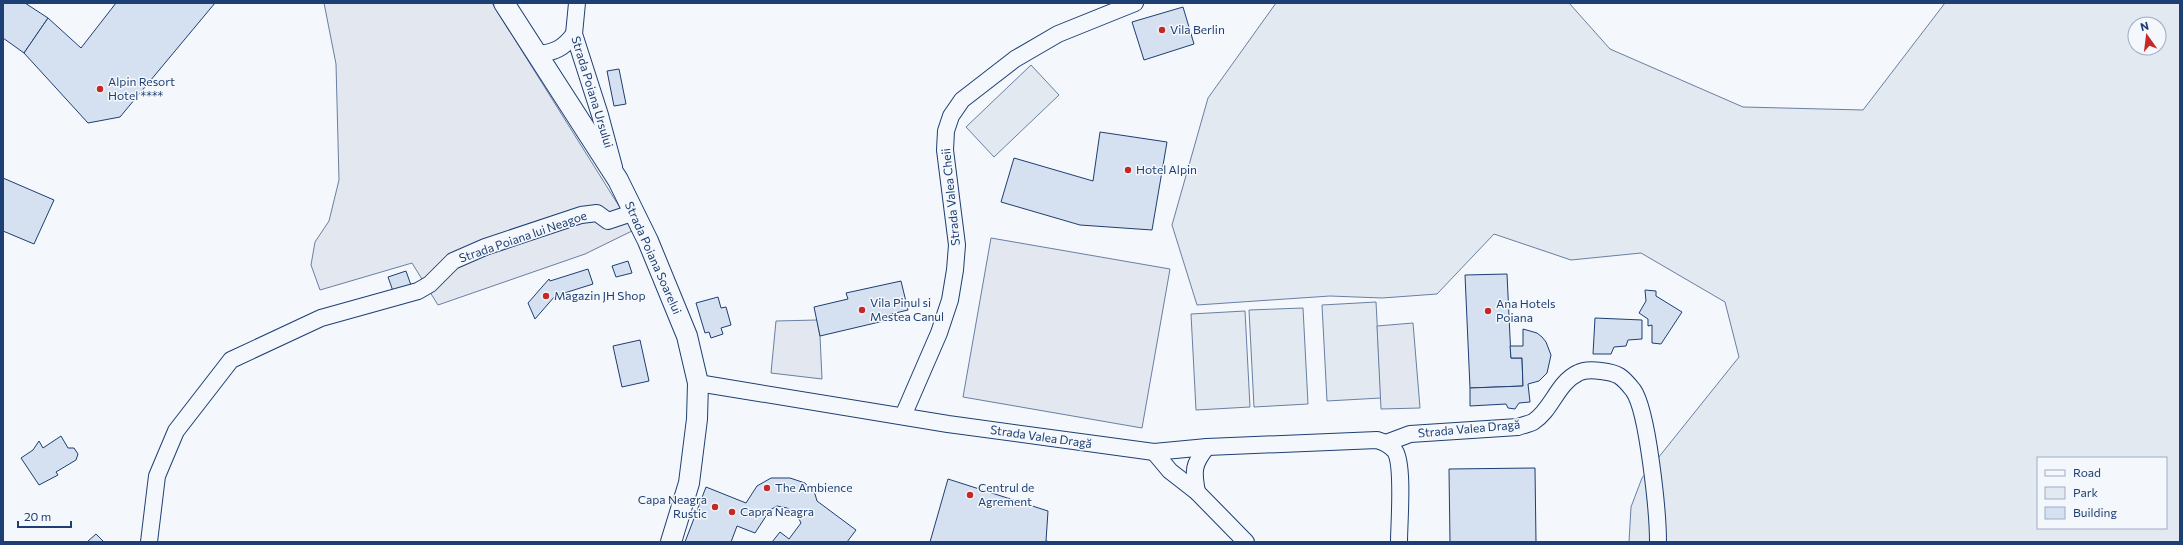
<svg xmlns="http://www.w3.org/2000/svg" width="2183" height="545" viewBox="0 0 2183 545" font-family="Commissioner,sans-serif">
  <rect width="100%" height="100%" fill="#f4f7fb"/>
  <g fill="#e3e9f0" stroke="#687fa3" fill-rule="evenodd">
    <path d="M1276 3H1569L1610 49 1743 107 1863 110 1945 3H2180V542H1629L1631 507 1642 478 1739 357 1725 302 1641 253 1571 260 1494 234 1437 294 1382 298 1330 296 1197 305 1172 225 1208 98ZM2135 24H2159V48H2135ZM2038 458H2166V528H2038Z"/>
    <path d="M1031 65 1059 95 994 157 966 127Z"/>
    <path d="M1376 302 1381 398 1327 401 1322 305Z"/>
    <path d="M1303 308 1308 404 1254 407 1249 310Z"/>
    <path d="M1245 311 1250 407 1196 410 1191 314Z"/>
  </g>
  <g fill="#e3e8f0" stroke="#687fa3">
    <path d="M324 3H492L634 230 585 254 438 305 412 263 320 290 311 265 315 242 329 221 339 180 336 64Z"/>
    <path d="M991 238 1170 269 1142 428 963 397Z"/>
    <path d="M817 320 820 336 822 379 771 373 776 321Z"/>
    <path d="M1413 323 1420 408 1381 409 1377 326Z"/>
  </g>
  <g fill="#d5e0f0" stroke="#1d3f73">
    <path d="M3 3H25L48 18 24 53 3 38Z"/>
    <path d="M116 3H215L120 117 88 123 24 53 48 18 81 48Z"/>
    <path d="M1183 7 1194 44 1144 60 1132 22Z"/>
    <path d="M619 69 626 104 614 106 607 71Z"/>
    <path d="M1100 132 1167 142 1152 230 1080 225 1001 202 1014 158 1093 181Z"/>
    <path d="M3 178 54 200 34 244 3 231Z"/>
    <path d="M628 261 632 273 616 277 612 266Z"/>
    <path d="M588 269 593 284 555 296 535 319 528 303 549 279 550 281Z"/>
    <path d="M406 271 412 288 394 294 388 277Z"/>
    <path d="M1507 274 1511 358H1522L1523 386 1470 388 1465 275Z"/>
    <path d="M901 281 908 310 887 315 888 320 820 336 814 307 848 299 846 293Z"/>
    <path d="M1645 290 1656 291V296L1682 312 1661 344 1652 343V325L1648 326V319L1639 313 1646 301Z"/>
    <path d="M718 297 721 308 726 307 731 325 721 328 723 334 711 338 709 332 705 333 696 303Z"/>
    <path d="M1595 318 1642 320V339L1628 340 1626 346 1614 347 1611 354H1593Z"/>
    <path d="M1523 329 1537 333 1542 337 1546 342 1551 355 1547 373 1539 381 1528 384 1530 402 1519 403 1515 409 1508 408 1506 404 1470 406V388L1523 386 1522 358H1511L1510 346H1523Z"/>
    <path d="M640 340 649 381 622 387 613 346Z"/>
    <path d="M61 436 68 448H74L78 454 76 460 56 472 58 475 39 485 21 458 33 450 39 441 43 448Z"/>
    <path d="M1535 468 1536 542H1450L1449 469Z"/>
    <path d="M771 478H790L805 483 815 494 817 501 856 530 847 542H772L780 532 789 539 801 523 797 515 787 508 777 506 770 510 755 533 737 526 731 542H685L706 487 746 503 757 486Z"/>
    <path d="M948 479 1048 511 1046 541 1051 542H930Z"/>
    <path d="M96 534 104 542H87Z"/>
  </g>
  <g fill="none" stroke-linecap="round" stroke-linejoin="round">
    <g stroke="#1d3f73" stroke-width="18">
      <g id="minor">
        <path d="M577 3 574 34 600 115 614 167"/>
        <path d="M537 54C554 53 564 48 574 34"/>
        <path d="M698 383 948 424 1154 452 1207 447 1377 440C1384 442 1390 445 1395 451 1404 465 1399 523 1399 542"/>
        <path d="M903 416 939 333 950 300 955 270 957 245 945 150 946 131 951 116 962 100 1015 59 1058 34 1135 3"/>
        <path d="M1386 443 1410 434 1518 427C1523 425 1529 424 1533 422 1552 410 1557 383 1578 373 1585 369 1594 370 1601 371 1618 373 1622 376 1633 390 1648 410 1658 514 1658 542"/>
        <path d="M1154 452 1170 471 1197 492 1246 542"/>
        <path d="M1197 492C1193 471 1193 464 1207 447"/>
        <path d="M149 542 157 476 176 431 231 360 321 318 418 291 430 284 453 261 485 247 581 215 597 213 608 221 635 212"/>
      </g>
    </g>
    <g stroke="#1d3f73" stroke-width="22">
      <path id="tertiary" d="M504 3 618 180 648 241 687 336 698 383 697 419 689 483 671 542"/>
    </g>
    <use href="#minor" stroke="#f4f7fb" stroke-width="16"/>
    <use href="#tertiary" stroke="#f4f7fb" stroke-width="20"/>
  </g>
  <g fill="#c62828" stroke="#f4f7fb" stroke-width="1.5">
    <circle cx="1162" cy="30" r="4"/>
    <circle cx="100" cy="89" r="4"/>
    <circle cx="1128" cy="170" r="4"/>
    <circle cx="546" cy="296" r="4"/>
    <circle cx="862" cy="310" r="4"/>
    <circle cx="1488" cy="311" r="4"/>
    <circle cx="767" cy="488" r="4"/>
    <circle cx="970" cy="495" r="4"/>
    <circle cx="715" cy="507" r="4"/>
    <circle cx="732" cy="512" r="4"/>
  </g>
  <g text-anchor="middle" stroke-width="3" stroke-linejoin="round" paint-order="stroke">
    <g font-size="12" fill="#1d3f73" stroke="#f4f7fb" text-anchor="start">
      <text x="1170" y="34">Vila Berlin</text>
      <text x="108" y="86">Alpin Resort<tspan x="108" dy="14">Hotel ****</tspan></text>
      <text x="1136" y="174">Hotel Alpin</text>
      <text x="554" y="300">Magazin JH Shop</text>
      <text x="870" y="307">Vila Pinul si<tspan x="870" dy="14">Mestea Canul</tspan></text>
      <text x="1496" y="308">Ana Hotels<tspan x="1496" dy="14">Poiana</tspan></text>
      <text x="775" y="492">The Ambience</text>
      <text x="978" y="492">Centrul de<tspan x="978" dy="14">Agrement</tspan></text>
      <text x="707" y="504" text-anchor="end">Capa Neagra<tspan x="707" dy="14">Rustic</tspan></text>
      <text x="740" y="516">Capra Neagra</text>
    </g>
    <g font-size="12" fill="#1d3f73" stroke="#f4f7fb">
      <text transform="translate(592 92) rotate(73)" y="4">Strada Poiana Ursului</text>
      <text transform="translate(951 197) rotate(-96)" y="4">Strada Valea Cheii</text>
      <text transform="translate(523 237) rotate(-19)" y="4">Strada Poiana lui Neagoe</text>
      <text transform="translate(653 258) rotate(66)" y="4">Strada Poiana Soarelui</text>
      <text transform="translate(1469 429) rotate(-5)" y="4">Strada Valea Dragă</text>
      <text transform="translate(1041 437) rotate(8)" y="4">Strada Valea Dragă</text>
    </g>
  </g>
  <rect width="2183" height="545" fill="none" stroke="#1d3f73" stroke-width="8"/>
  <rect x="2037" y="457" width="130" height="72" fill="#f4f7fb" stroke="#9eadc5"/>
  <rect x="2045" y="470" width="20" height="6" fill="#f4f7fb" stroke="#9eadc5"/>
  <text x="2073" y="477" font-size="12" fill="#1d3f73">Road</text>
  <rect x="2045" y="487" width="20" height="12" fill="#e3e9f0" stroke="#9eadc5"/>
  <text x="2073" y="497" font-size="12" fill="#1d3f73">Park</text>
  <rect x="2045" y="507" width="20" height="12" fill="#d5e0f0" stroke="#9eadc5"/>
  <text x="2073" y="517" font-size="12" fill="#1d3f73">Building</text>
  <g transform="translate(2147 36) rotate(346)"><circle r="19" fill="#f4f7fb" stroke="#9eadc5"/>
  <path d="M0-3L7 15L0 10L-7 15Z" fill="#c62828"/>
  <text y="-6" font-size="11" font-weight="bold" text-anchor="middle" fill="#1d3f73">N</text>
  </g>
  <path d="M18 521v6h53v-6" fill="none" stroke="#1d3f73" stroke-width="2"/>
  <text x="24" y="521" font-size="12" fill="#1d3f73" stroke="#f4f7fb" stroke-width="3" paint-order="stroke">20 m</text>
</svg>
